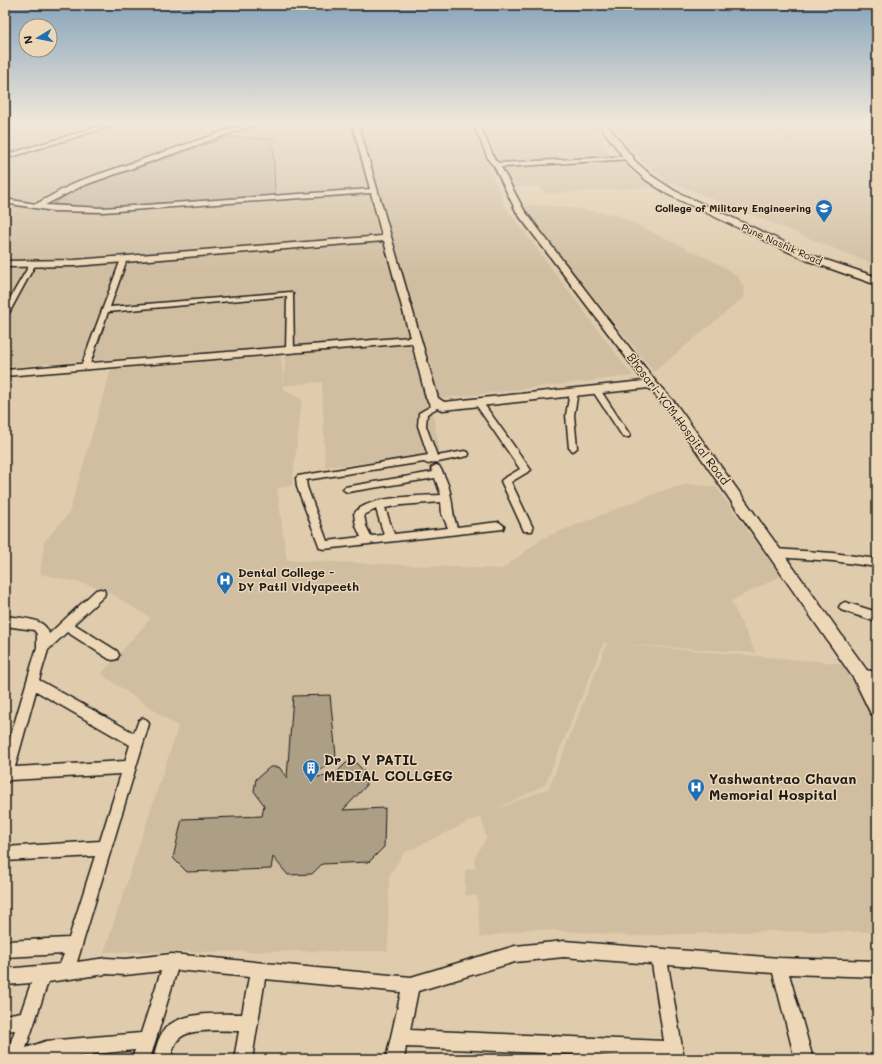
<svg xmlns="http://www.w3.org/2000/svg" width="882" height="1064" viewBox="0 0 882 1064" font-family="Mali,sans-serif">
  <rect width="100%" height="100%" fill="#e0ccad"/>
  <filter id="ink" filterUnits="userSpaceOnUse"><feTurbulence type="fractalNoise" baseFrequency=".025" numOctaves="2"/><feDisplacementMap in="SourceGraphic" scale="8" xChannelSelector="R" yChannelSelector="G"/><feConvolveMatrix kernelMatrix="1 2 1 2 8 2 1 2 1" color-interpolation-filters="sRGB"/></filter>
  <g filter="url(#ink)">
    <g fill="#d1bea1">
      <path d="M5 123H470L506 208 633 376 430 400 441 455 325 467 322 382 284 386V389L302 400 292 486 277 488 287 560 502 569 543 538 664 490 688 484 716 487 781 576 731 601 756 653 604 643 545 785 490 812 549 788 607 643 849 664 877 725V932L770 931 633 936 531 929 480 938 477 896 465 895V870L475 868 474 859 486 838 481 816 404 853 389 876 388 951 104 952 178 727 101 674 151 618 102 588 40 574 44 542 69 513 111 369 281 356 284 385 285 346 5 367Z"/>
      <path d="M483 123H592L608 152 651 187 546 194 539 186 510 187Z"/>
      <path d="M613 123H877V266L666 180 635 155Z"/>
      <path d="M530 205 554 206 614 214 721 265 737 276 744 287 743 298 654 372 520 206Z"/>
    </g>
    <path fill="#c3b197" stroke="#70665a" d="M228 137 273 139 275 196 97 208 53 204 76 189Z"/>
    <g fill="none" stroke-linecap="round" stroke-linejoin="round">
      <path stroke="#665f53" stroke-width="1" d="M774 126 792 142"/>
    </g>
    <path fill="#ad9e86" stroke="#1c1c1c" d="M330 695 336 756 313 777 333 776 346 763H356L365 772 366 786 343 810 385 808 384 847 369 862 322 864 312 874 288 875 273 857 271 869 187 872 173 858 182 819 262 816 264 805 254 791 256 779 270 767H279L287 778 293 696Z"/>
    <g fill="none" stroke-linecap="round" stroke-linejoin="round">
      <g stroke="#1c1c1c" stroke-width="3">
        <g id="street">
          <path d="M124 257 127 259 110 307 290 292 293 294 294 350 290 352 286 350 287 296 108 312 89 367 88 369H82L81 367 121 259Z"/>
          <path d="M30 264 35 265 9 313 5 315V307Z"/>
          <path d="M593 388H599L630 435 629 437H623L592 390Z"/>
          <path d="M574 389 578 392 574 415 577 448 573 451 569 448 566 415 570 392Z"/>
          <path d="M478 399 481 400 531 470 511 482 533 528 532 531H524L501 481 503 479 520 469 474 402Z"/>
          <path d="M438 402 442 405 427 414 426 426 437 456 465 451 468 452 469 454 468 456 428 464 424 462 306 480 307 487 327 541 361 537 356 526 354 514C365 496 421 496 441 495L435 478 348 492 345 491 343 489 345 487 433 472 431 468 436 465 439 466C444 474 448 483 450 492 453 505 452 513 457 527L499 522 504 526 503 529 324 549 320 548 297 487 296 478 298 476 428 455 418 426 419 413ZM441 502 442 514 448 528 394 534 385 508 402 505ZM376 509 384 535 371 536 366 526 364 515Z"/>
          <path d="M775 549 833 553 877 559V567L833 561 775 557 771 556 770 553 771 550Z"/>
          <path d="M100 589 104 590 105 593 104 596 74 624 117 651 119 655 117 659 113 660 109 659 67 632 48 650 39 680 134 733 139 720 143 718 147 720 149 724 77 962 106 958 125 959 172 954 411 977 515 946 564 941 779 958 877 961V977L789 974 813 1059H795L773 973 668 965 684 1059 406 1047 404 1059H386L401 992 265 979 252 1059H234L239 1031C225 1031 192 1028 181 1037 174 1042 172 1051 171 1059H153C156 1048 159 1032 169 1025 188 1011 220 1014 242 1014L249 977 177 970 150 1059H132L135 1050 45 1059H5L15 1030 5 1031V1015L21 1012 31 983 5 985V969L60 964 64 954 5 957V941L69 938 95 856 5 861V847L100 841 121 774 10 780 5 784V755L37 647V634L34 630 5 626V616C18 618 46 617 49 634L96 590ZM36 691 130 745 125 761 15 767ZM564 957 652 964 664 1041 410 1030 418 991 515 962ZM161 971 141 1033 46 1041 26 1048 48 982 106 974 125 975Z"/>
          <path d="M845 602 877 612V622L841 610 839 607 841 604Z"/>
          <path d="M860 669 877 672V682L856 678 854 674 856 670Z"/>
        </g>
      </g>
      <g stroke="#1c1c1c" stroke-width="3">
        <g id="secondary">
          <path d="M110 123H121L5 159V155Z"/>
          <path d="M249 123H259L82 186 45 205 103 208 370 189 352 123H358L438 398 444 402 644 381 517 213 494 166 489 161 473 123H479L495 160 499 163 633 156V158L631 159 501 167 524 210 656 382 676 404 866 669 877 690V716L871 714 854 679 668 410 649 388 443 410 431 406 426 398 412 343 5 376V370L410 337 384 241 75 266 5 267V261L75 260 382 236 371 193 103 212 53 211 5 203V199L36 204 76 182Z"/>
        </g>
      </g>
      <g stroke="#1c1c1c" stroke-width="3">
        <path id="highway" d="M598 123H606L635 161 652 176 675 191 814 256 877 277V285L806 260 669 195 646 180 629 165Z"/>
      </g>
      <use href="#street" fill="#edd7b6" fill-rule="evenodd"/>
      <use href="#secondary" fill="#edd7b6" fill-rule="evenodd"/>
      <use href="#highway" fill="#edd7b6" fill-rule="evenodd"/>
    </g>
  </g>
  <linearGradient id="sky" x2="0" y2="1"><stop stop-color="#87a4bb"/><stop offset="0.45" stop-color="#f1e8da"/><stop offset="1" stop-color="#f1e8da" stop-opacity="0"/></linearGradient>
  <rect width="882" height="272" fill="url(#sky)"/>
  <defs>
    <g id="university-pin" transform="scale(0.9)"><path d="M0 17L-7.5 6A9.5 9.5 0 1 1 7.5 6Z" fill="#1f6fb2" stroke="#edd7b6"/><path d="M0-5L7-2L0 1L-7-2ZM-4 1L0 2.5L4 1V4Q0 6-4 4Z" fill="#fff"/></g>
    <g id="hospital-pin" transform="scale(0.9)"><path d="M0 17L-7.5 6A9.5 9.5 0 1 1 7.5 6Z" fill="#1f6fb2" stroke="#edd7b6"/><path d="M-5-5h3v3.5h4V-5h3V5h-3V1.5h-4V5h-3Z" fill="#fff"/></g>
    <g id="building-pin" transform="scale(0.9)"><path d="M0 17L-7.5 6A9.5 9.5 0 1 1 7.5 6Z" fill="#1f6fb2" stroke="#edd7b6"/><path d="M-4-6H4V6H1V3H-1V6H-4ZM-2.5-4.3h1.7v1.8h-1.7ZM.8-4.3h1.7v1.8H.8ZM-2.5-1h1.7V.8h-1.7ZM.8-1h1.7V.8H.8Z" fill="#fff"/></g>
  </defs>
  <g fill-rule="evenodd">
    <use href="#university-pin" x="824" y="208"/>
    <use href="#hospital-pin" x="225" y="580"/>
    <use href="#building-pin" x="311" y="768"/>
    <use href="#hospital-pin" x="696" y="787"/>
  </g>
  <g text-anchor="middle" stroke-width="3" stroke-linejoin="round" paint-order="stroke">
    <g font-size="10" font-weight="bold" fill="#1c1c1c" stroke="#edd7b6" text-anchor="end">
      <text x="811" y="212">College of Military Engineering</text>
    </g>
    <g font-size="10" fill="#1c1c1c" stroke="#edd7b6">
      <text transform="translate(782 244) rotate(24)" y="4">Pune Nashik Road</text>
    </g>
    <g font-size="12" fill="#1c1c1c" stroke="#edd7b6">
      <text transform="translate(678 419) rotate(53)" y="4">Bhosari-YCM Hospital Road</text>
    </g>
    <g font-size="12" font-weight="bold" fill="#1c1c1c" stroke="#edd7b6" text-anchor="start">
      <text x="238" y="577">Dental College -<tspan x="238" dy="14">DY Patil Vidyapeeth</tspan></text>
    </g>
    <g font-size="14" font-weight="bold" fill="#1c1c1c" stroke="#edd7b6" text-anchor="start">
      <text x="324" y="765">Dr D Y PATIL<tspan x="324" dy="16">MEDIAL COLLGEG</tspan></text>
      <text x="709" y="784">Yashwantrao Chavan<tspan x="709" dy="16">Memorial Hospital</tspan></text>
    </g>
  </g>
  <rect width="882" height="1064" fill="none" stroke="#edd7b6" stroke-width="20"/>
  <rect x="10" y="10" width="862" height="1044" fill="none" stroke="#1c1c1c" stroke-width="1.5" filter="url(#ink)"/>
  <g transform="translate(38 38) rotate(260)"><circle r="19" fill="#edd7b6" stroke="#998c78"/>
  <path d="M0-3L7 15L0 10L-7 15Z" fill="#1f6fb2"/>
  <text y="-6" font-size="11" font-weight="bold" text-anchor="middle" fill="#1c1c1c">N</text>
  </g>
</svg>
